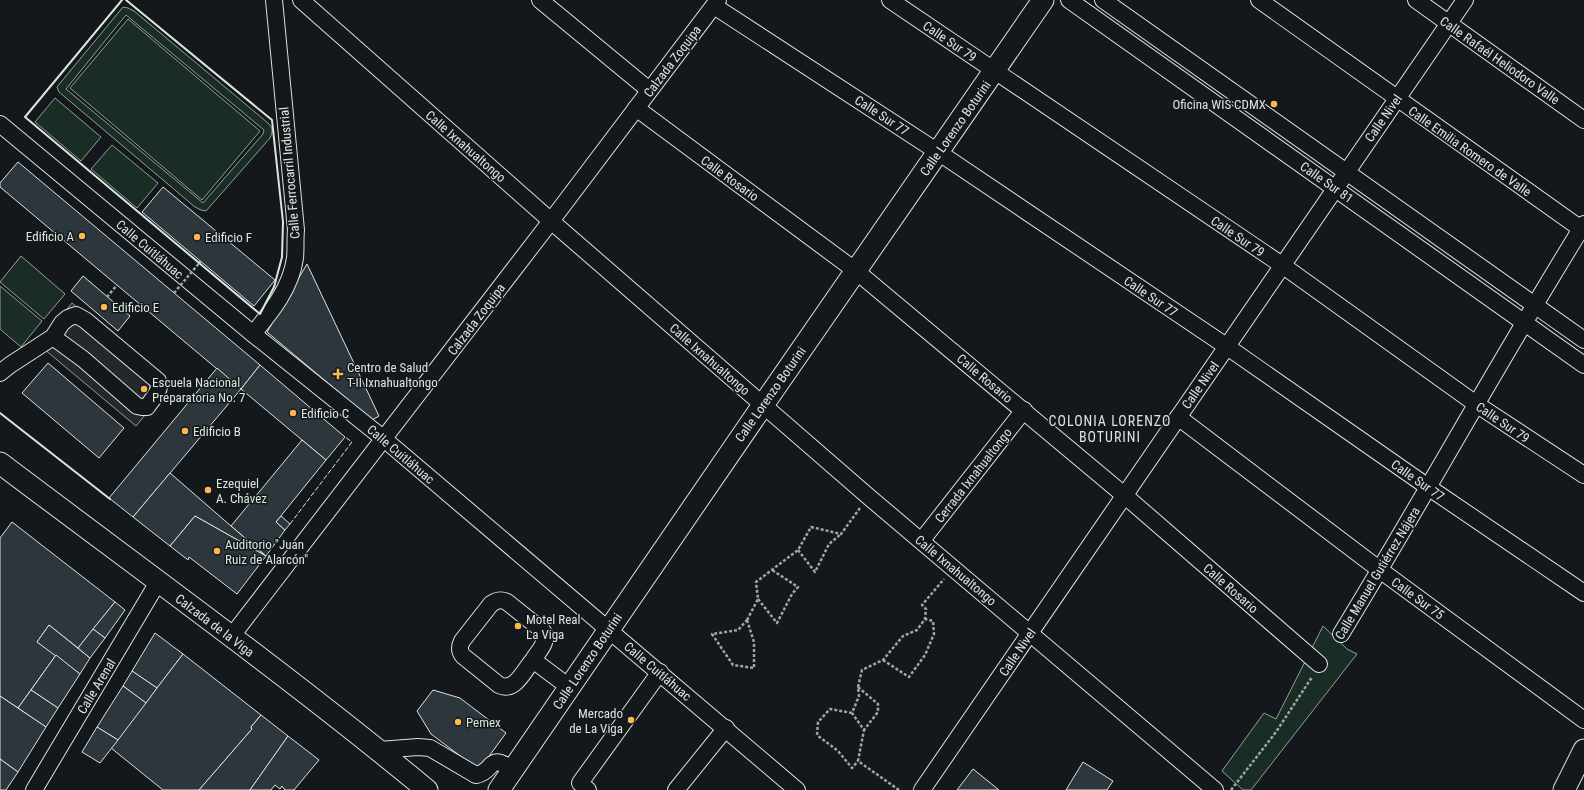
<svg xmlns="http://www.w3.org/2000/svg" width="1584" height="790" viewBox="0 0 1584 790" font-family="'Roboto Condensed',sans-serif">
  <rect width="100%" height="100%" fill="#14181c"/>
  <g fill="#1a2d24" stroke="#939e99" fill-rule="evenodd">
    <path d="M123 7 128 8 134 11 268 123C273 128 273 131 270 138L206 211 201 210 195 207 59 92 57 87 61 82ZM126 15 264 130 263 134 203 203 66 89Z"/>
    <path d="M128 19 260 131 202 200 70 88Z"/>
    <path d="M55 98 101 137 81 161 35 122Z"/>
    <path d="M112 145 158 183 137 208 91 169Z"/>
    <path d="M21 256 65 294 44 319 0 282Z"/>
    <path d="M0 286 42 321 21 347 0 329Z"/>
    <path d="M1323 626 1347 649 1357 654 1251 790H1243L1222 771 1264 713 1276 719Z"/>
  </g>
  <path fill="#24282b" stroke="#939e99" d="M72 303 170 385 136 426 38 344Z"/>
  <g fill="#2c363c" stroke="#d8e6dc">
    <path d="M18 162 260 365 241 389 0 187V183Z"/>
    <path d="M163 187 275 280 254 306 142 212Z"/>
    <path d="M307 264 379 416 372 420 267 332Z"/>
    <path d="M83 276 130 316 118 331 71 291Z"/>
    <path d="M48 363 124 428 99 458 22 393Z"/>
    <path d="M260 365 345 437 326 460 241 389Z"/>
    <path d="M217 368 241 389 133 517 109 498Z"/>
    <path d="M302 440 326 460 276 522 285 530 266 556 231 526Z"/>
    <path d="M170 473 231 526 266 556 195 516 170 546 133 517Z"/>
    <path d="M195 516 266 556 237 594 189 557 188 560 170 546Z"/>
    <path d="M281 516 290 524 285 530 276 522Z"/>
    <path d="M12 522 115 602 78 648 49 625 37 642 56 655 18 708 0 696V538Z"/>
    <path d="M115 602 125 610 105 638 93 629Z"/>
    <path d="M49 625 90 658 80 674 37 642Z"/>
    <path d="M93 629 105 638 90 658 78 648Z"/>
    <path d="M155 633 183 654 157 688 132 671Z"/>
    <path d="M183 654 261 715 251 727 252 729 199 790H163L111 748Z"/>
    <path d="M56 655 80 674 58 708 31 690Z"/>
    <path d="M132 671 157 688 146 703 123 686Z"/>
    <path d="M123 686 146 703 118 740 97 727Z"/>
    <path d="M31 690 58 708 46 727 18 708Z"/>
    <path d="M433 690 460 698 506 733 479 770 431 734 417 711Z"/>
    <path d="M0 696 46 727 18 772 0 759Z"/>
    <path d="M261 715 288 736 250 790H199L252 729 251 727Z"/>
    <path d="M97 727 118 740 100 763 82 752Z"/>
    <path d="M288 736 319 760 294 790H285L282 786 280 789 275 785 271 790H250Z"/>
    <path d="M0 759 18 772 6 790H0Z"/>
    <path d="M1083 762 1113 781 1107 790H1066Z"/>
    <path d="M973 769 999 790H957Z"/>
  </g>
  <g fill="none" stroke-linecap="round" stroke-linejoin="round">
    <g stroke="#d8e6dc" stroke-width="18">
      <g id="minor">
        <path d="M301 0 551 221 869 497 1215 790"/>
        <path d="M540 0 649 90"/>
        <path d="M890 0 1282 265 1476 404 1584 475"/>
        <path d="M1069 0 1584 365"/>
        <path d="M1103 0 1584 340"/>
        <path d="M1259 0 1584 231"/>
        <path d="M1416 0 1584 120"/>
        <path d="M714 6 938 152 1226 346 1428 487 1584 593"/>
        <path d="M636 108 856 271 1124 495 1319 664"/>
        <path d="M0 124 253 334 384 439 797 790"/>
        <path d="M253 334C271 312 291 288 295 258 296 249 295 239 296 230L274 0"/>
        <path d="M0 373 10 365 53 337 62 323 68 318 76 315 85 320 158 381C162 391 152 399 147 407H142L137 406 83 359 53 337"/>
        <path d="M1178 417 1380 570 1584 720"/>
        <path d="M922 540 1024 410"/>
        <path d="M1341 634C1424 498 1500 359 1584 224"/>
        <path d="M231 637 551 221 718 0"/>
        <path d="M533 660C539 650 550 641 542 630L507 602C501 599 497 600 491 604L462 641C459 647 459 651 463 656L499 685C515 693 524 670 533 660L569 687"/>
        <path d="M379 750 418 747 430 748 476 775C495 772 487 751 513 770"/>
        <path d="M34 790 158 582"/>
        <path d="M588 790 580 783 660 672"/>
        <path d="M676 790 726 728"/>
        <path d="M922 790 1465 0"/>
      </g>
    </g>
    <g stroke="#d8e6dc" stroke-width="23">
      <g id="major">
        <path d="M0 463C143 571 289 676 427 790"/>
        <path d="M499 790 763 405 1043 0"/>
        <path d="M1564 790 1584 750"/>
      </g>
    </g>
    <g stroke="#9da8a2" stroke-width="2.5" stroke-dasharray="3 2" stroke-linecap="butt">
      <path d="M107 297 117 285"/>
      <path d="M798 550 815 572 829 544 841 534"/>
      <path d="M758 599 777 623 792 594 798 587 772 570"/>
      <path d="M747 620 758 599 756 582 798 550 811 527 841 534 860 508"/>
      <path d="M747 620 754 642V668L733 665 712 634 738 630Z"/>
      <path d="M883 660 909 677 925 655 934 634 933 621 925 619"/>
      <path d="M858 687 878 704V712L864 730"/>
      <path d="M852 713 830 709 818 722 817 735 838 751 852 768 858 761"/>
      <path d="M899 790 858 761 864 730 852 713 859 696 858 687 862 670 883 660 903 636 917 630 925 619 926 609 922 605 944 579"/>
      <path d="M1231 790 1276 732 1312 677"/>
    </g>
    <use href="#minor" stroke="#14181c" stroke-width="16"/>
    <use href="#major" stroke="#14181c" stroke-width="21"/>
    <path stroke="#9da8a2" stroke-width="2.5" stroke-dasharray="3 2" stroke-linecap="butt" d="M174 293 201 261"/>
    <path stroke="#d8e6dc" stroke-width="1" stroke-dasharray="5 2" stroke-linecap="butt" d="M290 524 352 442 345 437"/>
    <g stroke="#d8e6dc" stroke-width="2">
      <path d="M122 0 25 117 260 314 274 287 282 257 283 222 272 120 126 0"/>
      <path d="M0 413 110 499"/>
    </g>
  </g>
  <g fill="#ffb74d" stroke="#14181c" stroke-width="1.5">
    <circle cx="1274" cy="104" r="4"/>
    <circle cx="82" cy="236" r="4"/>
    <circle cx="197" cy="237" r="4"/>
    <circle cx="104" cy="307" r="4"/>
    <path d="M336 368h4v4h4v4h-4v4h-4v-4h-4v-4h4z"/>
    <circle cx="144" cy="389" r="4"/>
    <circle cx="293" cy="413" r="4"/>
    <circle cx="185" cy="431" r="4"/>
    <circle cx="208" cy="490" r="4"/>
    <circle cx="217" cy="551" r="4"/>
    <circle cx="518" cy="626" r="4"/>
    <circle cx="631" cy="720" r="4"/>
    <circle cx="458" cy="722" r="4"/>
  </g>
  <g text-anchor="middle" stroke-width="3" stroke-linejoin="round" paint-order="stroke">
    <g font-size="13" fill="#d8e6dc" stroke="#14181c">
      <text transform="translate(950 41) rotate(34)" y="5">Calle Sur 79</text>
      <text transform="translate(1500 60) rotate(35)" y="5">Calle Rafaél Heliodoro Valle</text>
      <text transform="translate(672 61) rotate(-53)" y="5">Calzada Zoquipa</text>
      <text transform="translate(882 115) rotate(33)" y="5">Calle Sur 77</text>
      <text transform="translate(1383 118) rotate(-55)" y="5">Calle Nivel</text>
      <text transform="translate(955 128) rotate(-55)" y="5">Calle Lorenzo Boturini</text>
      <text transform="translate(466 146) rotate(41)" y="5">Calle Ixnahualtongo</text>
      <text transform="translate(1470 151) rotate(35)" y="5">Calle Emilia Romero de Valle</text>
      <text transform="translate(289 173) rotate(-95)" y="5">Calle Ferrocarril Industrial</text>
      <text transform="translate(730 178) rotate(36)" y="5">Calle Rosario</text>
      <text transform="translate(1327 182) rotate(35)" y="5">Calle Sur 81</text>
      <text transform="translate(1238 236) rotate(34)" y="5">Calle Sur 79</text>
      <text transform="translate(150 249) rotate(40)" y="5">Calle Cuitláhuac</text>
      <text transform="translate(1151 296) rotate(34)" y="5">Calle Sur 77</text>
      <text transform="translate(476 319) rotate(-53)" y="5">Calzada Zoquipa</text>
      <text transform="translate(710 359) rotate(41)" y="5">Calle Ixnahualtongo</text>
      <text transform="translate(985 378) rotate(40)" y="5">Calle Rosario</text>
      <text transform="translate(1200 385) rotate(-55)" y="5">Calle Nivel</text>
      <text transform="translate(770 394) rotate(-55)" y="5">Calle Lorenzo Boturini</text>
      <text transform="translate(1503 422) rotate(34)" y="5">Calle Sur 79</text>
      <text transform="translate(401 454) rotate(40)" y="5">Calle Cuitláhuac</text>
      <text transform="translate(973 475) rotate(-52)" y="5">Cerrada Ixnahualtongo</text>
      <text transform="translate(1418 480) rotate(35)" y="5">Calle Sur 77</text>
      <text transform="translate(956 570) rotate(40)" y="5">Calle Ixnahualtongo</text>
      <text transform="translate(1377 573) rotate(-59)" y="5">Calle Manuel Gutiérrez Nájera</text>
      <text transform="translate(1231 588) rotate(41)" y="5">Calle Rosario</text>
      <text transform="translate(1418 598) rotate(36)" y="5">Calle Sur 75</text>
      <text transform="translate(215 625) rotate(37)" y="5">Calzada de la Viga</text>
      <text transform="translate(1017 652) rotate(-56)" y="5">Calle Nivel</text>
      <text transform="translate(587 661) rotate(-56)" y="5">Calle Lorenzo Boturini</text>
      <text transform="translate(658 671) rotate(40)" y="5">Calle Cuitláhuac</text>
      <text transform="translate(96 686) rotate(-59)" y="5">Calle Arenal</text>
    </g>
    <g font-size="13" fill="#d8e6dc" stroke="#14181c" text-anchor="start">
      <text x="1266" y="109" text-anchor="end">Oficina WIS CDMX</text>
      <text x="74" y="241" text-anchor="end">Edificio A</text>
      <text x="205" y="242">Edificio F</text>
      <text x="112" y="312">Edificio E</text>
      <text x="347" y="372">Centro de Salud<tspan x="347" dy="15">T-II Ixnahualtongo</tspan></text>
      <text x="152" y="387">Escuela Nacional<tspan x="152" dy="15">Preparatoria No. 7</tspan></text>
      <text x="301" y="418">Edificio C</text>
      <text x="193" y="436">Edificio B</text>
      <text x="216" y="488">Ezequiel<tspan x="216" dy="15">A. Chávez</tspan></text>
      <text x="225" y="549">Auditorio "Juan<tspan x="225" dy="15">Ruiz de Alarcón"</tspan></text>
      <text x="526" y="624">Motel Real<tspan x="526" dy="15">La Viga</tspan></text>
      <text x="623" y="718" text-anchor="end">Mercado<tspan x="623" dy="15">de La Viga</tspan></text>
      <text x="466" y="727">Pemex</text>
    </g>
    <g font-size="14" letter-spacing="1" fill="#d8e6dc" stroke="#14181c">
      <text x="1110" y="426">COLONIA LORENZO<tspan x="1110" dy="16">BOTURINI</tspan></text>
    </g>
  </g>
</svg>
